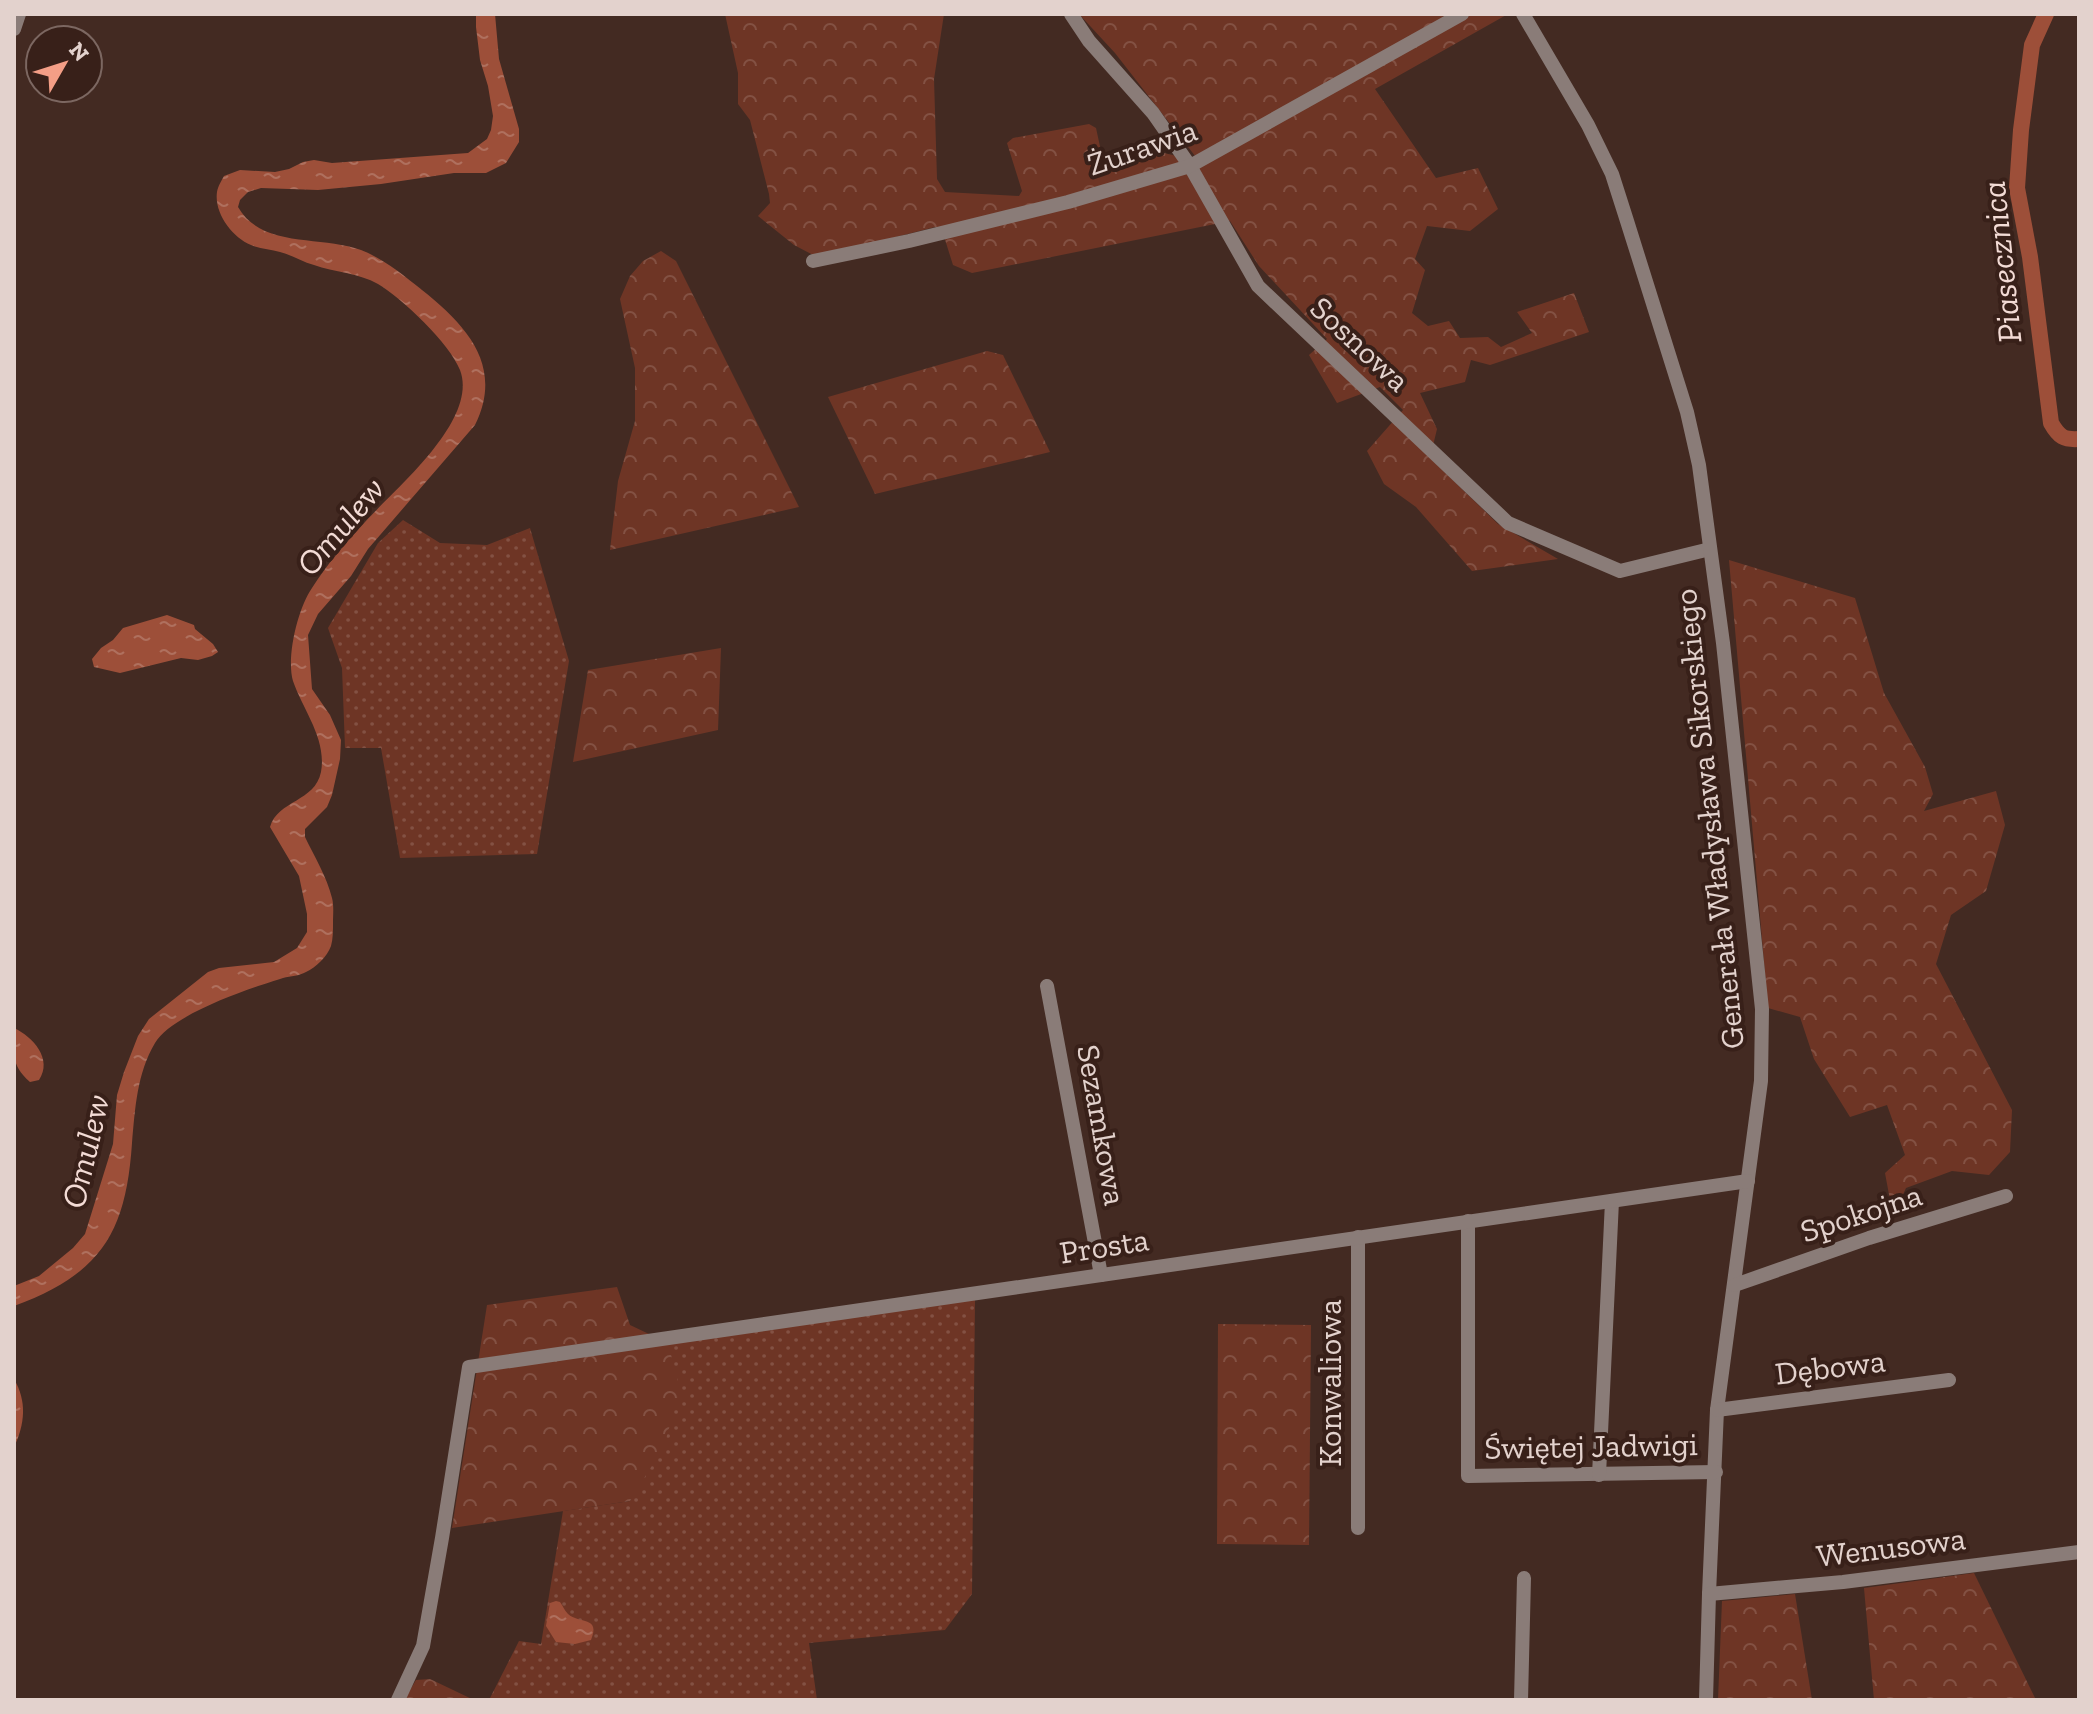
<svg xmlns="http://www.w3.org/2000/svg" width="2093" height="1714" viewBox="0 0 2093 1714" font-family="'Zilla Slab',serif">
  <defs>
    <pattern id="grass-dots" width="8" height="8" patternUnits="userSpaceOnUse" patternTransform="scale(2)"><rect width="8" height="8" fill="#6e3525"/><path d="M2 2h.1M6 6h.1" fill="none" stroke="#835143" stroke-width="1.8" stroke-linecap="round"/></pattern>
    <pattern id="forest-crowns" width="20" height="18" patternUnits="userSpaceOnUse" patternTransform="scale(2)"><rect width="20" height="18" fill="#6e3525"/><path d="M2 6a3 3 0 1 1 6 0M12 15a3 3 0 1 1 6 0" fill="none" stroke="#835143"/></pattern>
    <pattern id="water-ripples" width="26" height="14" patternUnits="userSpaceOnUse" patternTransform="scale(2)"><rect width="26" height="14" fill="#9d4f39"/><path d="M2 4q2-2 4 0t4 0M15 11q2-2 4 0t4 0" fill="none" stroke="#af705e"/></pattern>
  </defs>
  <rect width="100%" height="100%" fill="#432a22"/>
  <g fill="url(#grass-dots)">
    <path d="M403 520 440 543 487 545 530 528 569 661 537 854 400 858 381 748H345L342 668 328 628 378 543Z"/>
    <path d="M975 1300 972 1594 945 1630 809 1643 817 1700H489L519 1641 541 1644 563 1511 630 1501 668 1343Z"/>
  </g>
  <g fill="url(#forest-crowns)">
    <path d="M725 14H944L934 79 937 179 945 192 1019 196 1022 191 1007 143 1013 138 1089 124 1096 128 1104 165 1112 167 1155 151 1199 161 1115 53 1079 14H1508L1375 89 1436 178 1478 168 1498 209 1470 231 1427 226 1415 259 1425 270 1412 313 1428 326 1449 321 1460 338 1488 337 1501 347 1532 333 1517 312 1574 293 1589 332 1490 365 1471 360 1465 382 1420 393 1437 429 1430 458 1498 524 1558 559 1472 571 1416 507 1384 484 1367 451 1403 410 1380 387 1337 403 1309 355 1327 339 1259 266 1230 221 972 273 953 265 942 230 935 227 817 257 794 245 758 216 770 203 769 194 750 120 738 104V73Z"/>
    <path d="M661 251 676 261 799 507 610 550 618 481 635 421V368L620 299 630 276 643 261Z"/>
    <path d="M987 351 1003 355 1050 452 875 494 828 397Z"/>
    <path d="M1729 560 1855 598 1884 693 1925 767 1933 794 1924 811 1996 791 2005 825 1986 891 1951 915 1936 964 2012 1110 2010 1152 1989 1175 1952 1171 1906 1188 1893 1216 1885 1173 1905 1155 1887 1105 1850 1117 1814 1059 1800 1017 1768 1008Z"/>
    <path d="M721 648 718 730 573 762 588 670Z"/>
    <path d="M617 1287 630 1325 668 1343 680 1389 664 1446 630 1501 452 1528 487 1305Z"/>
    <path d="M1218 1324 1311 1325 1309 1545 1217 1544Z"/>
    <path d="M1974 1573 2036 1700H1874L1864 1588Z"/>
    <path d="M1795 1594 1812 1700H1718L1722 1601Z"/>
    <path d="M430 1679 474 1700H404L416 1680Z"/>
  </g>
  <g fill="url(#water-ripples)">
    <path d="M476 14H495L499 59 519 129V142L506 163 486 173H454L381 184 318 190 261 188 248 192 240 200 238 207C262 249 321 235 361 250 384 259 403 275 422 290 467 326 504 366 475 425L368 549 351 576 318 614 308 635 312 689 330 715 341 740 340 759 332 795 327 807 305 829V837C314 856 327 877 332 898 334 905 333 915 333 922 333 930 333 939 331 946 327 957 316 967 306 972 299 976 291 976 283 978 251 988 172 1014 155 1043 137 1073 135 1109 132 1143 126 1233 101 1274 14 1306V1286L39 1276 73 1248 85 1234 113 1144 117 1095 124 1072 138 1036 149 1019 208 972 219 968 274 962 297 948 307 932V914L299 876 270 827C278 800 315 802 321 772 327 739 303 710 293 681 286 657 298 608 312 588 327 564 346 543 365 522 395 489 479 420 460 370 450 344 402 298 378 284 359 273 334 272 314 265 302 262 292 255 280 252 271 249 260 249 251 245 232 237 214 213 217 192 218 186 222 180 224 176L240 170 275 172 289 169 303 162 314 160 332 163 468 153 487 139 491 130 493 116 488 86 480 60 476 27Z"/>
    <path d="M167 615 194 625 195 629 213 644 218 652 212 656 198 660 181 658 120 673 94 667 92 659 101 648 113 640 123 628Z"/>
    <path d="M14 1028C33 1037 53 1059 39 1080L30 1082C10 1064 14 1053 14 1028Z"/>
    <path d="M14 1379C27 1401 25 1424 14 1447Z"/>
    <path d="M556 1601 560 1602C563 1606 564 1610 568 1614 579 1624 601 1616 591 1640L575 1644 556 1642 546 1626 550 1603Z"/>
  </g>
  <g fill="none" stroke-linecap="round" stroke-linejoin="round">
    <path stroke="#9d4f39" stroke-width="16" d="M2046 14 2032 45 2021 130 2017 188 2030 257 2051 423C2059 437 2064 440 2079 439"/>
    <g stroke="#8a7c78" stroke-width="14">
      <path d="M1071 14 1089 41 1153 113 1190 166 1258 286 1508 523 1620 571 1710 549"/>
      <path d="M1523 14 1588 125 1612 174 1627 221 1687 412 1699 465 1723 643 1762 1009 1761 1081 1717 1410 1709 1594 1706 1700"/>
      <path d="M14 29 19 14"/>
      <path d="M813 261 909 241 1068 202 1190 166 1462 14"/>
      <path d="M1047 986 1101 1275"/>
      <path d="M1468 1221V1476L1716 1472"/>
      <path d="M1358 1237V1528"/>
      <path d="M1735 1285 1869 1238 2006 1196"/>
      <path d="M1717 1410 1949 1380"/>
      <path d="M1599 1475 1612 1201"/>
      <path d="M1709 1594 1843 1582 2079 1552"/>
      <path d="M398 1700 423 1646 442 1538 469 1367 1748 1181"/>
      <path d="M1521 1700 1524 1578"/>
    </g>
  </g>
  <g text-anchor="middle" stroke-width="8" stroke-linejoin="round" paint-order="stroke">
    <g font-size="32" fill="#e3d2cd" stroke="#382019">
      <text transform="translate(1142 147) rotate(-19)" y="11">Żurawia</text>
      <text transform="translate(1360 344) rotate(43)" y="11">Sosnowa</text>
      <text transform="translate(1709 819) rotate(-96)" y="11">Generała Władysława Sikorskiego</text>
      <text transform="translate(1102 1125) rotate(80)" y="11">Sezamkowa</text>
      <text transform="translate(1861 1213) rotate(-18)" y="11">Spokojna</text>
      <text transform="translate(1104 1246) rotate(-9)" y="11">Prosta</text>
      <text transform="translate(1830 1367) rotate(-7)" y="11">Dębowa</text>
      <text transform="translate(1330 1383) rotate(-90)" y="11">Konwaliowa</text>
      <text transform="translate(1591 1446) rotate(-1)" y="11">Świętej Jadwigi</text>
      <text transform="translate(1891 1547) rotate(-7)" y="11">Wenusowa</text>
    </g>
    <g font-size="34" font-style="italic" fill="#f3dbd5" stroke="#382019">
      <text transform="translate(2001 262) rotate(-96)" y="12">Piasecznica</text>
      <text transform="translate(340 526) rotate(-50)" y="12">Omulew</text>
      <text transform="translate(85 1151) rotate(-77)" y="12">Omulew</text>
    </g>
  </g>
  <rect width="2093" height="1714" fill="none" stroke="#e3d2cd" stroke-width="32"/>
  <g transform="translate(64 64) rotate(51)"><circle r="38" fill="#382019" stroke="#7c6761" stroke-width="2"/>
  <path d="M0-6L14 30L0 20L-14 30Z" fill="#f49e86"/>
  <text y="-12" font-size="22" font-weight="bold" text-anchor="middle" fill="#e3d2cd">N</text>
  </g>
</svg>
